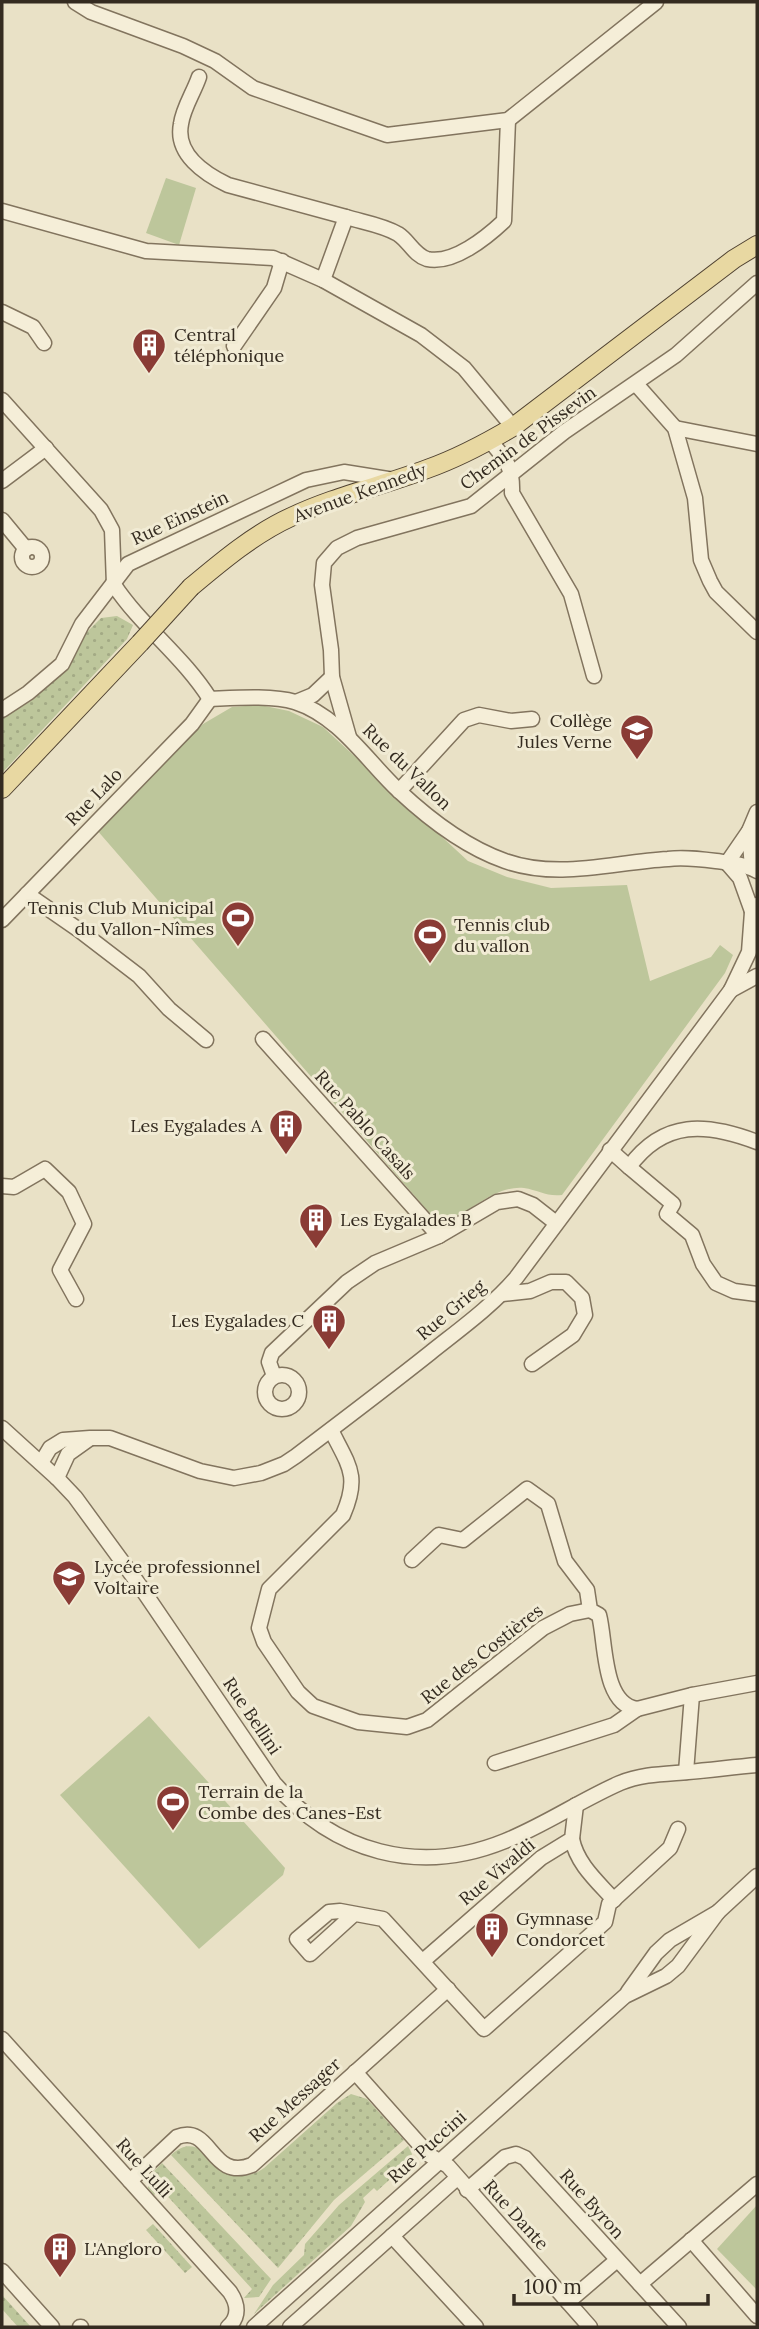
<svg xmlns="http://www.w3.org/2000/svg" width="759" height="2329" viewBox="0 0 759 2329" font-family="Lora,serif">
  <defs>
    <pattern id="grass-dots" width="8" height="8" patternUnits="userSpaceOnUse" patternTransform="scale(1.75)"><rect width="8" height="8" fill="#bdc69b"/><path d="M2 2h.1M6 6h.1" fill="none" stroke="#a3aa85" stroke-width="1.8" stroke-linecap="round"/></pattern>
  </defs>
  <rect width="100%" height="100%" fill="#e9e1c6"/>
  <g fill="url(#grass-dots)">
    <path d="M117 616 133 625 127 639 2 773V719L34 699 69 664 84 635 101 618Z"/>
    <path d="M351 2094 367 2099 404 2140 334 2200 278 2268 171 2155C209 2121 217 2200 264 2168L337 2103Z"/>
    <path d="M408 2146 412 2154 409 2162 377 2191 374 2188 363 2198 365 2202 351 2226 254 2314 273 2285 304 2255 305 2244 339 2205Z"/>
    <path d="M162 2163 271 2279 259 2297 244 2298 252 2289 161 2189 154 2195 148 2188V2177Z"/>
    <path d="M153 2224 192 2267 185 2273 146 2230Z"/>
    <path d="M2 2295 31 2327H18L2 2309Z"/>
  </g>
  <g fill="#bdc69b">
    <path d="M166 178 196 188 179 245 146 233Z"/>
    <path d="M260 705 289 711 323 727 468 861 507 877 551 888 627 885 650 981 711 957 720 945 733 955 725 973 562 1195C547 1197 538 1190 524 1188 498 1185 470 1210 449 1223L433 1217 96 829 203 724 232 707Z"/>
    <path d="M149 1716 285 1868 283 1875 199 1949 60 1795Z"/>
    <path d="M757 2205V2290L717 2249Z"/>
  </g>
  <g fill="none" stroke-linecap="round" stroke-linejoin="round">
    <g stroke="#82745e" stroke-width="17">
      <g id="minor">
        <path d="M75 2 91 12 183 46 215 61 253 88 387 135 508 120 656 2"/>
        <path d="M199 77C194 92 183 108 181 124 175 154 205 174 228 185L346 217"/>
        <path d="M2 211 146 251 273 258 323 280 421 335 464 368 513 427"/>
        <path d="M323 280 346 217C362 222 383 225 398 234 409 241 414 255 427 259 453 265 487 237 504 221L508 120"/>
        <path d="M2 312 33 327 44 343"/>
        <path d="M234 346 274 288 282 261"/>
        <path d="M636 384 675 428 695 498 701 560 710 581 716 592 757 632"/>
        <path d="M2 400 101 510 112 530 114 585"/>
        <path d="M675 428 757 444"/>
        <path d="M490 441C506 459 513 467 512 493L571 594 594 676"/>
        <path d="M2 481 46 448"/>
        <path d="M2 520 26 549"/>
        <circle cx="32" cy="557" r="10"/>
        <path d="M114 585C142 627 183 656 210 699"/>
        <path d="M210 699C234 698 272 695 295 702 339 716 367 761 399 791 430 820 465 847 505 861 559 880 613 862 668 859 684 857 700 859 716 861 730 863 745 864 757 871"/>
        <path d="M296 702 313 695 332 677"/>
        <path d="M2 710 28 693 62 664 82 624 128 564 306 480 344 472 394 480"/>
        <path d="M349 737 332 677 331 650 322 585 324 563 337 548 357 538 471 506 564 432 676 355 757 283"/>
        <path d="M399 791 464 720 479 715 511 721 532 719"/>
        <path d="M749 831 752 868"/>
        <path d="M727 863 740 878 754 917"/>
        <path d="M727 863 749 831 757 812"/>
        <path d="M27 894 79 930 139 976 169 1009 206 1040"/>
        <path d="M2 920 192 724 210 699"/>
        <path d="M731 990 757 976"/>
        <path d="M263 1039 439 1236"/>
        <path d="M610 1150 629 1167C664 1119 707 1123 757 1142"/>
        <path d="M629 1167 673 1204 667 1214 692 1235 703 1264 716 1283 734 1291 757 1294"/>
        <path d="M2 1186 14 1187 45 1169 69 1192 84 1224 60 1270 76 1299"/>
        <path d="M502 1294 530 1291 551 1282H566L582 1298 585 1315 573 1335 532 1364"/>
        <circle cx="282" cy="1392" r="17"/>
        <path d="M274 1376 269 1362 272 1353 347 1282 375 1263 439 1236 497 1202 518 1199 533 1205 556 1223"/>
        <path d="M2 1428 57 1478 75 1497 140 1586 274 1783C334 1853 419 1876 505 1841 545 1825 581 1800 620 1783 642 1774 664 1774 688 1772 711 1770 734 1767 757 1765"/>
        <path d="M331 1430C349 1466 360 1476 343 1515L269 1589 259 1628 264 1642 298 1692 313 1706 358 1722 407 1727 427 1720 543 1628 570 1614 590 1610"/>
        <path d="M41 1463 50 1448 63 1440 90 1438H110L200 1471 234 1478 261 1473 284 1464 296 1456C341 1422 386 1388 430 1353 460 1329 491 1307 516 1278L731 990 749 952 752 912 757 905"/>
        <path d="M57 1478 68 1454 89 1439"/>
        <path d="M412 1560 439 1535 463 1540 527 1489 548 1504 565 1561 587 1590 590 1610 599 1615C606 1641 602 1704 637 1709L692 1695 757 1683"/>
        <path d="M495 1763 614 1725 637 1709"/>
        <path d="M686 1772 692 1695"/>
        <path d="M572 1839C577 1864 597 1881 614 1900"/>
        <path d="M353 1915 310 1954 297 1939 329 1912 340 1911 383 1919 484 2029 605 1922 609 1904 670 1848 678 1829"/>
        <path d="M423 1961 541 1858 572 1839 576 1805"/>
        <path d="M628 1992 656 1953 670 1940 718 1912 757 1876"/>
        <path d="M2 2039 230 2292C238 2304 240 2317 228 2327"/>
        <path d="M355 2072 429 2155 448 2166 590 2327"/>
        <path d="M130 2181 177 2137C212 2123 210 2182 252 2165L448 1989"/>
        <path d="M467 2190 505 2157 516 2154 525 2158 679 2327"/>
        <path d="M392 2236 476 2327"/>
        <path d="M691 2240 757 2316"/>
        <path d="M2 2271 52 2327"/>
        <path d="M640 2284 757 2184"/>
        <path d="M568 2302 617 2260"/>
        <path d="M80 2327H81"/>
        <path d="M254 2327 625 1996 666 1976 678 1966 718 1912"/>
        <path d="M290 2327 457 2178"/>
      </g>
    </g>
    <g stroke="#504231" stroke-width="20">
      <g id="major">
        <path d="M191 587C222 561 254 534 291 517 335 496 382 486 427 469 458 458 486 443 513 427L734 259 757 245"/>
        <path d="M2 789 140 643"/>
      </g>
    </g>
    <use href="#minor" stroke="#f5eed8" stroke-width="14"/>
    <use href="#major" stroke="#e8d8a2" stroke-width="18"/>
    <g stroke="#504231" stroke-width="20" stroke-linecap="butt">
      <path id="major-bridge" d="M140 643 191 587"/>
    </g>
    <use href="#major-bridge" stroke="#e8d8a2" stroke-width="18"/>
  </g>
  <defs>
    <g id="building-pin" transform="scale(1.75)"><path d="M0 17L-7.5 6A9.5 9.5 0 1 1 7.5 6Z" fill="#8a3b35" stroke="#f1ebd4"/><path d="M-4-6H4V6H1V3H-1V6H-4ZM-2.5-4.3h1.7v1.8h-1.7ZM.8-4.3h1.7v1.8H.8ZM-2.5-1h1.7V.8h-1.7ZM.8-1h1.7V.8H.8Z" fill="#fff"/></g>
    <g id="school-pin" transform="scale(1.75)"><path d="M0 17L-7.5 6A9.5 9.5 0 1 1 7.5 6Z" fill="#8a3b35" stroke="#f1ebd4"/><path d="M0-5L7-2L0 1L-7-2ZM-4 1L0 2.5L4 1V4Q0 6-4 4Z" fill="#fff"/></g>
    <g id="stadium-pin" transform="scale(1.75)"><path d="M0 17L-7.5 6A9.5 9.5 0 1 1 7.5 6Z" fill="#8a3b35" stroke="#f1ebd4"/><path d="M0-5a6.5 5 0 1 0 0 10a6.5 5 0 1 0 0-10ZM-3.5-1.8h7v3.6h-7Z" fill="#fff"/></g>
  </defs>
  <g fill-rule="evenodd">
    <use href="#building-pin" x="149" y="345"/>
    <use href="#school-pin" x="637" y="731"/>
    <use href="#stadium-pin" x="238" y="918"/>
    <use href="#stadium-pin" x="430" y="935"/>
    <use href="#building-pin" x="286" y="1126"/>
    <use href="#building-pin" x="316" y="1220"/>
    <use href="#building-pin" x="329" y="1321"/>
    <use href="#school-pin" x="69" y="1577"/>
    <use href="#stadium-pin" x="173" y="1802"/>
    <use href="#building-pin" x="492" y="1929"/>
    <use href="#building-pin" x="60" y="2249"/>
  </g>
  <g text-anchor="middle" stroke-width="6" stroke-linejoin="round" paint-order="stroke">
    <g font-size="18" fill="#342b20" stroke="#f1ebd4" text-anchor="start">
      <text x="174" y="341">Central<tspan x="174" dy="21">téléphonique</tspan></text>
      <text x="612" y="727" text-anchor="end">Collège<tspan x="612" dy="21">Jules Verne</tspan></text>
      <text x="214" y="914" text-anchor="end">Tennis Club Municipal<tspan x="214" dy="21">du Vallon-Nîmes</tspan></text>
      <text x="454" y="931">Tennis club<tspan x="454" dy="21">du vallon</tspan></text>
      <text x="262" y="1132" text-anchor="end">Les Eygalades A</text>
      <text x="340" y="1226">Les Eygalades B</text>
      <text x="304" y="1327" text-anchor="end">Les Eygalades C</text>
      <text x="94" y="1573">Lycée professionnel<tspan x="94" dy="21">Voltaire</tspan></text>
      <text x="198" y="1798">Terrain de la<tspan x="198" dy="21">Combe des Canes-Est</tspan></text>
      <text x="516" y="1925">Gymnase<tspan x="516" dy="21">Condorcet</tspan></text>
      <text x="84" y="2255">L'Angloro</text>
    </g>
    <g font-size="18" fill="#342b20" stroke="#f1ebd4">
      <text transform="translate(528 438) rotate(-36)" y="6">Chemin de Pissevin</text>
      <text transform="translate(360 493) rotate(-20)" y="6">Avenue Kennedy</text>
      <text transform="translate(180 518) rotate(-25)" y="6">Rue Einstein</text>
      <text transform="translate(407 767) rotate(44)" y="6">Rue du Vallon</text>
      <text transform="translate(94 797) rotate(-46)" y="6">Rue Lalo</text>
      <text transform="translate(365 1125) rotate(48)" y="6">Rue Pablo Casals</text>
      <text transform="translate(451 1310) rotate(-40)" y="6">Rue Grieg</text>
      <text transform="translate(482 1654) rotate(-38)" y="6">Rue des Costières</text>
      <text transform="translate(252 1716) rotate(56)" y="6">Rue Bellini</text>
      <text transform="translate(497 1872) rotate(-40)" y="6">Rue Vivaldi</text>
      <text transform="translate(295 2100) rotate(-42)" y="6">Rue Messager</text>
      <text transform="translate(427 2147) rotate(-42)" y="6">Rue Puccini</text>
      <text transform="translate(144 2168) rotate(48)" y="6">Rue Lulli</text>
      <text transform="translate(592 2204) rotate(48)" y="6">Rue Byron</text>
      <text transform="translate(516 2215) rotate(48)" y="6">Rue Dante</text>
    </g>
  </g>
  <rect width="759" height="2329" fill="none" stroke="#342b20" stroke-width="7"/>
  <path d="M514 2294v10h194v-10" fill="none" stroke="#342b20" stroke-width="3.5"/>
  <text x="524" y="2294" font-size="21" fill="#342b20" stroke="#f1ebd4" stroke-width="5" paint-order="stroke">100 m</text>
</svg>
